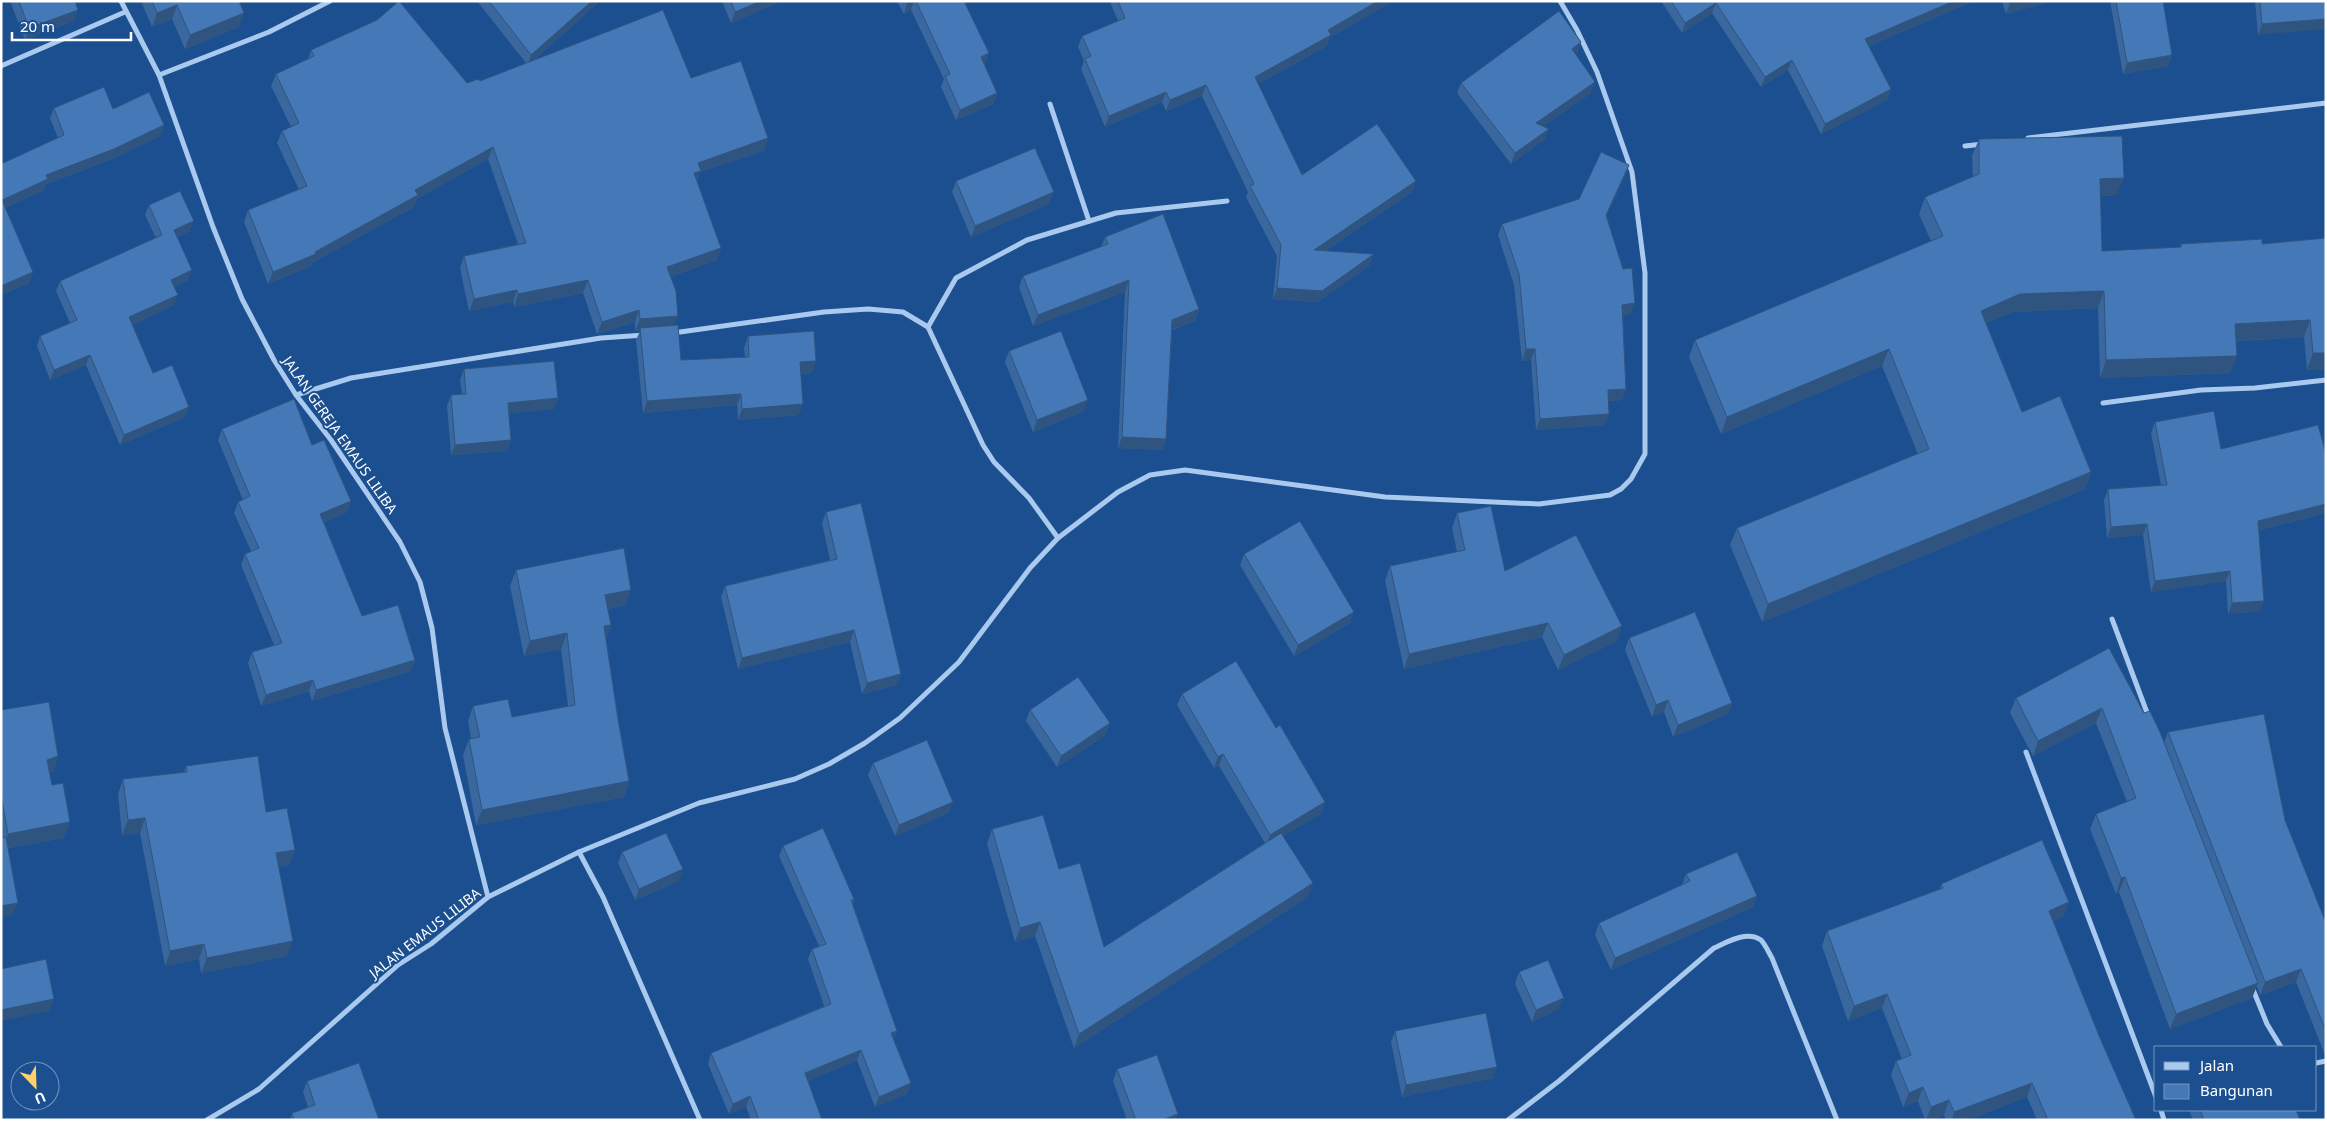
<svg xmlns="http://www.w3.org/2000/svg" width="2327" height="1121" viewBox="0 0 2327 1121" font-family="'Noto Sans',sans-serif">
  <rect width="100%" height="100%" fill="#1b4f8f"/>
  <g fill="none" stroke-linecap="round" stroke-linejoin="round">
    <g stroke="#a9c9ee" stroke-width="5">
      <path d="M121 1 159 75 213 227 242 299 274 360 296 395 331 440 400 542 420 582 432 628 445 728 488 897"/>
      <path d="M1 66 125 12"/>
      <path d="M159 75 269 32 330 1"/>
      <path d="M1050 104 1089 221"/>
      <path d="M2028 138 2326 103"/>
      <path d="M1965 146 1983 144"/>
      <path d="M928 327 956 278 1027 240 1116 213 1227 201"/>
      <path d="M673 333 824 312 868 309 903 312 928 327 983 445 994 462 1029 498 1058 538"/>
      <path d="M296 395 351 378 601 338 645 335"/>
      <path d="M2103 403 2201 390 2255 388 2326 380"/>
      <path d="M2112 619 2149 718"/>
      <path d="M2026 752 2156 1097"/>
      <path d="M579 852 699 803 795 779 829 764 865 743 900 718 959 662 1030 568 1058 538 1118 492 1150 475 1185 470 1385 497 1539 504 1610 495 1621 489 1631 479 1645 454V273L1632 172 1597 72 1577 30 1560 1"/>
      <path d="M2252 987 2267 1024 2281 1047"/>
      <path d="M2316 1063 2326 1061"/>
      <path d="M2161 1110 2164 1120"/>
      <path d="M207 1120 259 1089 398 965 431 944 488 897 579 852 603 897 700 1120"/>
      <path d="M1508 1120 1559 1081 1714 948C1727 942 1747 930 1761 940 1765 944 1769 953 1772 958L1837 1120"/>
    </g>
  </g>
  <g fill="#3a679d">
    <path d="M10 1H75L74 21 25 40Z"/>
    <path d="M141 1H239V27L185 49 172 19 152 27Z"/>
    <path d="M477 1H600L533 61 691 78 768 138 764 151 700 172 697 181 721 248 717 260 670 277 674 326 681 360 745 357 744 348 748 336 812 373 801 374 799 415 738 420 737 405 643 413 636 340 640 331H635V322L597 334 583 293 514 307 513 302 469 311 460 268 464 256 518 244 488 159 417 199 414 207 312 263 311 266 268 284 244 222 248 210 299 190 277 143 282 131 291 127 271 86 276 74 308 59 311 50 377 20 467 83 480 81 526 63Z"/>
    <path d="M722 1H782L731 23Z"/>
    <path d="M897 1H964L989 53 985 63 984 64 997 93 993 104 956 120 941 87 944 79 911 10 904 14Z"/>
    <path d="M1110 1H1391L1388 4 1329 38 1327 46 1258 84 1302 175 1412 192 1325 251 1370 265 1318 302 1273 299 1277 256 1246 197 1248 192 1202 96 1166 111 1162 102 1105 127 1081 69 1084 61 1078 47 1082 36 1118 21 1110 2Z"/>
    <path d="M1661 1H1974L1869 46 1891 89 1887 100 1821 134 1788 70 1761 87 1712 13 1682 33Z"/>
    <path d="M2002 1H2052L2006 14Z"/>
    <path d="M2110 1H2163L2172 55 2168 66 2123 74Z"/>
    <path d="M2255 1H2326L2258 35Z"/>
    <path d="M1581 42 1577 53 1576 54 1591 93 1543 126 1545 139 1511 164 1457 93 1461 83Z"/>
    <path d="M54 108 113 109 164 125 160 136 110 160 46 184 44 190 5 208 33 272 29 283 1 295V164L58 138 50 118Z"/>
    <path d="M1979 139 2117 195 2100 196 2102 251 2180 248 2181 244H2262L2326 238V370H2307L2304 337 2236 341 2230 373 2100 378 2098 308 2013 312 1986 323 2022 412 2091 472 2085 489 1762 622 1730 545 1737 528 1918 454 1882 366 1721 434 1689 357 1695 340 1931 241 1919 214 1925 197 1973 177 1972 156Z"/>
    <path d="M1629 165 1625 176 1606 216 1631 314 1623 315 1626 389 1622 400 1609 401 1605 425 1536 430 1531 360 1522 361 1514 285 1498 235 1502 224 1579 199Z"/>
    <path d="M956 181 1049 204 971 237 952 192Z"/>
    <path d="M149 205 190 231 177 237 188 280 174 287V305L132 325 153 373 185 417 120 445 86 365 50 380 37 346 40 336 70 323 56 291 60 281 156 238 145 215Z"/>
    <path d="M1105 237 1199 309 1195 321 1172 330 1166 439 1162 450 1118 448 1125 292 1033 326 1019 287 1023 276 1101 247Z"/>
    <path d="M1009 351 1084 411 1033 432 1005 362Z"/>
    <path d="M464 369 558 398 554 409 509 413 511 440 507 451 451 455 447 406 451 395 462 394 460 380Z"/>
    <path d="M2155 422 2221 449 2326 454V513L2259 530 2264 601 2260 611 2228 614 2226 581 2151 592 2143 535 2107 538 2104 500 2108 489 2161 485 2151 433Z"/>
    <path d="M222 429 312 445 351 501 347 512 324 522 362 616 415 660 411 671 312 701 309 691 261 706 248 663 252 652 274 645 241 565 245 554 251 551 234 513 238 502 243 500 218 440Z"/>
    <path d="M826 512 897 685 862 694 850 642 738 669 721 597 725 586 830 560 822 523Z"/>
    <path d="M1457 513 1505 571 1617 641 1558 670 1542 637 1404 669 1385 581 1390 566 1457 552 1452 528Z"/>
    <path d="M1244 554 1350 623 1294 656 1240 565Z"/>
    <path d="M516 570 626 605 608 609 611 625 606 638 618 719 629 781 624 797 476 825 463 755 469 739H471L468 721 473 706 512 717 568 706 561 649 524 656 510 586Z"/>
    <path d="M1629 638 1732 703 1728 714 1673 737 1664 712 1652 717 1625 650Z"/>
    <path d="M1182 694 1276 728 1325 802 1321 814 1283 836 1308 897 1074 1048 1035 936 1015 942 987 844 992 829 1104 947 1265 843 1219 766 1214 768 1177 705Z"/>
    <path d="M2016 698 2144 713 2164 743 2168 732 2285 820 2326 923V1054L2325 1055 2296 982 2260 995 2257 986 2252 998 2170 1029 2119 892 2116 894 2090 829 2096 814 2127 802 2096 723 2033 756 2010 713Z"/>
    <path d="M1 710 58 756 53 772 49 773 64 838 8 848 13 915 1 917Z"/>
    <path d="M1030 710 1110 723 1105 735 1057 767 1026 721Z"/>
    <path d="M873 763 949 813 895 836 868 775Z"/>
    <path d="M186 766 266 812 295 850 289 865 278 867 287 956 201 973 199 959 165 966 140 833 122 835 118 794 123 779 184 772Z"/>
    <path d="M783 846 854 899 853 904 897 1031 893 1040 911 1083 907 1094 875 1107 857 1060 808 1081 822 1120H751L746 1107 729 1114 708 1064 711 1053 824 1006 808 959 812 949 819 946 779 856Z"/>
    <path d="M622 852 679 881 635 900 618 863Z"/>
    <path d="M1686 874 1757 896 1753 907 1611 970 1595 935 1599 923 1682 885Z"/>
    <path d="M1941 884 2064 916 2053 921 2100 1038 2136 1120H2037L2027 1097 1967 1120H1946L1944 1115 1930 1120H1925L1918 1101 1903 1107 1891 1075 1896 1061 1902 1059 1882 1008 1848 1021 1822 946 1827 931 1940 889Z"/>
    <path d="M1519 972 1559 1009 1532 1022 1515 984Z"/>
    <path d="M1395 1031 1493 1078 1402 1097 1391 1042Z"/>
    <path d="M1117 1069 1178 1114 1176 1120H1127L1113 1081Z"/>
    <path d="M307 1081 379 1120H290L292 1113 308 1107 303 1092Z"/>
    <path d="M2189 1110H2296L2300 1120H2193Z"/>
  </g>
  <g fill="#305480">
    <path d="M592 1H600L528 65 531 55Z"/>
    <path d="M761 1H782L731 23 735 12Z"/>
    <path d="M911 1H914L911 10 904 14 907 3Z"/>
    <path d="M1378 1H1391L1388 4 1329 38 1327 46 1251 88 1255 77 1328 30Z"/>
    <path d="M1954 1H1974L1862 49 1865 39Z"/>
    <path d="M2017 1H2052L2006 14 2010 3Z"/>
    <path d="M1716 3 1712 13 1682 33 1685 23Z"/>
    <path d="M177 5 172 19 152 27 157 13Z"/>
    <path d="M78 10 74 21 25 40 29 28Z"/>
    <path d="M244 13 239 27 185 49 190 35Z"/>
    <path d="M2326 19V29L2258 35 2262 24Z"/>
    <path d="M1581 42 1577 53 1568 60 1572 49Z"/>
    <path d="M989 53 985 63 977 67 981 57Z"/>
    <path d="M2172 55 2168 66 2123 74 2127 63Z"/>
    <path d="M1792 60 1788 70 1761 87 1765 77Z"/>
    <path d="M1595 82 1591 93 1533 133 1536 123Z"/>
    <path d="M1206 85 1202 96 1166 111 1170 100Z"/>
    <path d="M1891 89 1887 100 1821 134 1825 124Z"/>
    <path d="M1166 92 1162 102 1105 127 1109 116Z"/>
    <path d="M997 93 993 104 956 120 960 110Z"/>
    <path d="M164 125 160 136 110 160 46 184 44 190 1 210 2 200 46 175Z"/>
    <path d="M1549 129 1545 139 1511 164 1515 153Z"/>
    <path d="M768 138 764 151 700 172 696 183 690 186 698 163Z"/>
    <path d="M493 147 488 159 417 199 414 207 312 263 311 266 268 284 273 272 315 252 415 190Z"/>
    <path d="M1629 165 1625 176 1602 226 1606 215Z"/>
    <path d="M2124 178 2117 195 2093 196 2100 179Z"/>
    <path d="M1416 181 1412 192 1310 261 1314 250Z"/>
    <path d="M1054 192 1049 204 971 237 975 226Z"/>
    <path d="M194 221 190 231 171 240 174 230Z"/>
    <path d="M721 248 717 260 663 280 667 267Z"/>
    <path d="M1374 254 1370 265 1318 302 1273 299 1277 288Z"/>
    <path d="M192 270 188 280 167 290 171 280Z"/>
    <path d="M33 272 29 283 1 295V286Z"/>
    <path d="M588 280 583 293 514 307 518 294Z"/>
    <path d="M1129 280 1125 292 1033 326 1038 315Z"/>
    <path d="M517 290 513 302 469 311 474 299Z"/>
    <path d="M2104 291 2098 308 2013 312 1974 328 1981 311 2020 294Z"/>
    <path d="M178 295 174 305 125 328 129 317Z"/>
    <path d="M1635 303 1631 314 1618 316 1622 305Z"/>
    <path d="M1199 309 1195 321 1168 331 1172 320Z"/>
    <path d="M639 310 635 322 597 334 602 322Z"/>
    <path d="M678 316 673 328H640V331H635L640 319Z"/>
    <path d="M2310 320 2304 337 2229 341 2235 324Z"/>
    <path d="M1526 349H1535L1531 360 1522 361Z"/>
    <path d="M1889 349 1882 366 1721 434 1727 417Z"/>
    <path d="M2313 353H2326V370H2307Z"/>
    <path d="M90 355 86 365 50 380 54 370Z"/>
    <path d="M2237 356 2230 373 2100 378 2106 360Z"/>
    <path d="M816 361 812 373 796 374 800 362Z"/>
    <path d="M1626 389 1622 400 1604 401 1608 390Z"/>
    <path d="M741 394 737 405 643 413 647 401Z"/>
    <path d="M558 398 554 409 504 414 508 403Z"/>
    <path d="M1088 400 1084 411 1033 432 1037 420Z"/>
    <path d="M803 404 799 415 738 420 742 409Z"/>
    <path d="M189 407 185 417 120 445 124 435Z"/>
    <path d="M1609 414 1605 425 1536 430 1540 419Z"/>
    <path d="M1122 437 1166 439 1162 450 1118 448Z"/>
    <path d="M511 440 507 451 451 455 455 445Z"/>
    <path d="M2091 472 2085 489 1762 622 1768 604Z"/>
    <path d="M351 501 347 512 316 525 320 514Z"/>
    <path d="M2326 504V513L2254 531 2258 521Z"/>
    <path d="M2147 524 2143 535 2107 538 2111 527Z"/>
    <path d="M2230 571 2226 581 2151 592 2155 581Z"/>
    <path d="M631 590 626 605 600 610 605 595Z"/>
    <path d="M2264 601 2260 611 2228 614 2232 603Z"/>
    <path d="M1354 612 1350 623 1294 656 1298 645Z"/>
    <path d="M1548 623 1542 637 1404 669 1409 654Z"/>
    <path d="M611 625 605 640 604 626Z"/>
    <path d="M1622 626 1617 641 1558 670 1564 655Z"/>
    <path d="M854 630 850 642 738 669 742 658Z"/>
    <path d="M567 633 561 649 524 656 530 641Z"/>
    <path d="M415 660 411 671 312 701 316 690Z"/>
    <path d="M901 674 897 685 862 694 867 683Z"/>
    <path d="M313 680 309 691 261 706 266 695Z"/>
    <path d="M1668 700 1664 712 1652 717 1656 705Z"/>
    <path d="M1732 703 1728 714 1673 737 1678 725Z"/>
    <path d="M2102 708 2096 723 2033 756 2038 741Z"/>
    <path d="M1110 723 1105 735 1057 767 1061 756Z"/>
    <path d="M1223 754 1219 766 1214 768 1218 757Z"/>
    <path d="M58 756 53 772 41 776 47 760Z"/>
    <path d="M629 781 624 797 476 825 482 810Z"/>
    <path d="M953 802 949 813 895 836 899 825Z"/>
    <path d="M1325 802 1321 814 1266 846 1270 835Z"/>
    <path d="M145 818 140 833 122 835 128 820Z"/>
    <path d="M70 822 64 838 2 849 8 834Z"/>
    <path d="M295 850 289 865 270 868 276 853Z"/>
    <path d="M683 869 679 881 635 900 639 889Z"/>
    <path d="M2125 877 2119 892 2116 894 2121 878Z"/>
    <path d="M1313 883 1308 897 1074 1048 1079 1034Z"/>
    <path d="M1757 896 1753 907 1611 970 1615 958Z"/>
    <path d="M2069 902 2064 916 2044 925 2049 911Z"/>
    <path d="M18 903 13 915 1 917V906Z"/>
    <path d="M1040 922 1035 936 1015 942 1020 928Z"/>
    <path d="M293 941 287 956 201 973 207 958Z"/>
    <path d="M204 944 199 959 165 966 170 951Z"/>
    <path d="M2301 969 2296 982 2260 995 2265 982Z"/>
    <path d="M2258 983 2252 998 2170 1029 2176 1014Z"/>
    <path d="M1887 994 1882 1008 1848 1021 1854 1006Z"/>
    <path d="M1564 998 1559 1009 1532 1022 1536 1010Z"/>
    <path d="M54 999 50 1011 1 1021V1010Z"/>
    <path d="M897 1031 893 1042 891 1033Z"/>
    <path d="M861 1050 857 1060 801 1084 805 1073Z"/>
    <path d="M1497 1067 1493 1078 1402 1097 1406 1085Z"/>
    <path d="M911 1083 907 1094 875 1107 879 1097Z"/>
    <path d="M2032 1083 2027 1097 1967 1120H1952L1954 1112Z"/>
    <path d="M1923 1087 1918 1101 1903 1107 1909 1093Z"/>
    <path d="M750 1096 746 1107 729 1114 733 1104Z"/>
    <path d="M1949 1100 1944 1115 1930 1120H1926L1931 1107Z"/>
    <path d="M1178 1114 1176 1120H1162Z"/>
  </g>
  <g fill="#4478b7" stroke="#305480">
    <path d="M19 1H75L78 10 29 28Z"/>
    <path d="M152 1H239L244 13 190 35 177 5 157 13Z"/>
    <path d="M399 1 467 83 478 79 480 81 663 10 691 78 741 61 768 138 698 163 701 171 694 173 721 248 667 267 676 291 678 316 640 319 639 310 602 322 588 280 518 294 517 290 474 299 464 256 526 243 493 147 415 190 418 195 315 252 316 254 273 272 248 210 307 186 282 131 299 123 276 74 314 56 311 50 377 20Z"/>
    <path d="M489 1H592L531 55Z"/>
    <path d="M731 1H761L735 12Z"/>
    <path d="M916 1H964L989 53 981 57 997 93 960 110 945 76 950 74Z"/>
    <path d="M1118 1H1378L1328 30 1331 35 1255 77 1302 175 1377 124 1416 181 1314 250 1374 254 1322 291 1277 288 1281 245 1250 186 1254 184 1206 85 1170 100 1166 92 1109 116 1085 59 1091 56 1082 36 1125 18Z"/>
    <path d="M1671 1H1954L1865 39 1891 89 1825 124 1792 60 1765 77 1716 3 1685 23Z"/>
    <path d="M2009 1H2017L2010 3Z"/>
    <path d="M2116 1H2163L2172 55 2127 63Z"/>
    <path d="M2260 1H2326V19L2262 24Z"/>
    <path d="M1559 11 1581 42 1572 49 1595 82 1536 123 1549 129 1515 153 1461 83Z"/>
    <path d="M104 87 113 109 149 92 164 125 114 149 46 175 48 179 2 200 33 272 1 286V164L64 135 54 108Z"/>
    <path d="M2122 136 2124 178 2100 179 2102 251 2181 247V244L2262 239V244L2326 238V353H2313L2310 320 2235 324 2237 356 2106 360 2104 291 2020 294 1981 311 2022 412 2060 396 2091 472 1768 604 1737 528 1929 449 1889 349 1727 417 1695 340 1943 236 1925 197 1979 174V139Z"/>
    <path d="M1035 148 1054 192 975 226 956 181Z"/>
    <path d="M1601 152 1629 165 1606 215 1623 269 1632 268 1635 303 1622 305 1626 389 1608 390 1609 414 1540 419 1535 349H1526L1519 274 1502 224 1579 199Z"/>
    <path d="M180 191 194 221 174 230 192 270 171 280 178 295 129 317 153 373 172 365 189 407 124 435 90 355 54 370 40 336 77 320 60 281 162 235 149 205Z"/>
    <path d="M1163 214 1199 309 1172 320 1166 439 1122 437 1129 280 1038 315 1023 276 1108 244 1105 237Z"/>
    <path d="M678 325 681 360 749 357 748 336 814 331 816 361 800 362 803 404 742 409 741 394 647 401 640 328Z"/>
    <path d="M1061 331 1088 400 1037 420 1009 351Z"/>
    <path d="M554 361 558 398 508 403 511 440 455 445 451 395 466 394 464 369Z"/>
    <path d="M294 399 312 445 324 440 351 501 320 514 362 616 398 605 415 660 316 690 313 680 266 695 252 652 282 643 245 554 259 548 238 502 250 496 222 429Z"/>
    <path d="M2214 411 2221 449 2318 425 2326 454V504L2258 521 2264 601 2232 603 2230 571 2155 581 2147 524 2111 527 2108 489 2167 485 2155 422Z"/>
    <path d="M861 503 901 674 867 683 854 630 742 658 725 586 837 559 826 512Z"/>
    <path d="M1491 506 1505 571 1576 535 1622 626 1564 655 1548 623 1409 654 1390 566 1465 550 1457 513Z"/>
    <path d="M1300 521 1354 612 1298 645 1244 554Z"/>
    <path d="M624 548 631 590 605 595 611 625 604 626 618 719 629 781 482 810 469 739 480 737 473 706 508 699 512 717 575 705 567 633 530 641 516 570Z"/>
    <path d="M1695 612 1732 703 1678 725 1668 700 1656 705 1629 638Z"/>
    <path d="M2109 648 2144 713 2150 711 2160 732 2258 983 2176 1014 2125 877 2121 878 2096 814 2136 798 2102 708 2038 741 2016 698Z"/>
    <path d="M1236 661 1276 728 1280 725 1325 802 1270 835 1223 754 1218 757 1182 694Z"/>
    <path d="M1078 677 1110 723 1061 756 1030 710Z"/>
    <path d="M49 702 58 756 47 760 52 785 63 783 70 822 8 834 1 794V710Z"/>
    <path d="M2264 714 2285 820 2326 923V1031L2301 969 2265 982 2168 732Z"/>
    <path d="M927 740 953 802 899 825 873 763Z"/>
    <path d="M258 756 266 812 287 808 295 850 276 853 293 941 207 958 204 944 170 951 145 818 128 820 123 779 187 772 186 766Z"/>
    <path d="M1043 815 1059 869 1080 863 1104 947 1281 833 1313 883 1079 1034 1040 922 1020 928 992 829Z"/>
    <path d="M823 828 854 899 851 900 897 1031 891 1033 911 1083 879 1097 861 1050 805 1073 822 1120H759L750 1096 733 1104 711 1053 831 1004 812 949 826 944 783 846Z"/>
    <path d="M666 833 683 869 639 889 622 852Z"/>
    <path d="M6 837 18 903 1 906V838Z"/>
    <path d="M2042 840 2069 902 2049 911 2100 1038 2136 1120H2048L2032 1083 1954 1112 1949 1100 1931 1107 1923 1087 1909 1093 1896 1061 1911 1055 1887 994 1854 1006 1827 931 1943 888 1941 884Z"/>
    <path d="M1737 852 1757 896 1615 958 1599 923 1690 881 1686 874Z"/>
    <path d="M46 959 54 999 1 1010V969Z"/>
    <path d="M1548 960 1564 998 1536 1010 1519 972Z"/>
    <path d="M1486 1013 1497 1067 1406 1085 1395 1031Z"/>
    <path d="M1157 1055 1178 1114 1162 1120H1136L1117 1069Z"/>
    <path d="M359 1063 379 1120H294L292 1113 315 1105 307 1081Z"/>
    <path d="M2200 1110H2296L2300 1120H2204Z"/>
  </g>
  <g text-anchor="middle" stroke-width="4" stroke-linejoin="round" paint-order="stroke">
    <g font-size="14" fill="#fff" stroke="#1b4f8f">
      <text transform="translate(340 435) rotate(55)" y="5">JALAN GEREJA EMAUS LILIBA</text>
      <text transform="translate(425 933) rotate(-38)" y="5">JALAN EMAUS LILIBA</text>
    </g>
  </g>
  <rect width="2327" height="1121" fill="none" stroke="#ffffff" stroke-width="5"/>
  <rect x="2154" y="1046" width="162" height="65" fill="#1b4f8f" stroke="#7695bc"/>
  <rect x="2164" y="1062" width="25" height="8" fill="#a9c9ee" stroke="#7695bc"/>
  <text x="2200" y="1071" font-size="15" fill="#ffffff">Jalan</text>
  <rect x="2164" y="1084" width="25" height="15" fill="#4478b7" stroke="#7695bc"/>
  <text x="2200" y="1096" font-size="15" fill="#ffffff">Bangunan</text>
  <g transform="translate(35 1086) rotate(157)"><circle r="24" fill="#1b4f8f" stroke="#7695bc"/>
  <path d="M0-4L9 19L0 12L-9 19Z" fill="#ffd166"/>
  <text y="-8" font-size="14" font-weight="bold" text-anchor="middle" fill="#ffffff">U</text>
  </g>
  <path d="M12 32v8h119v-8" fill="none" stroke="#ffffff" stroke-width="2.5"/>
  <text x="20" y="32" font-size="15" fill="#ffffff" stroke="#1b4f8f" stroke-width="4" paint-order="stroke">20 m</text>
</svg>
